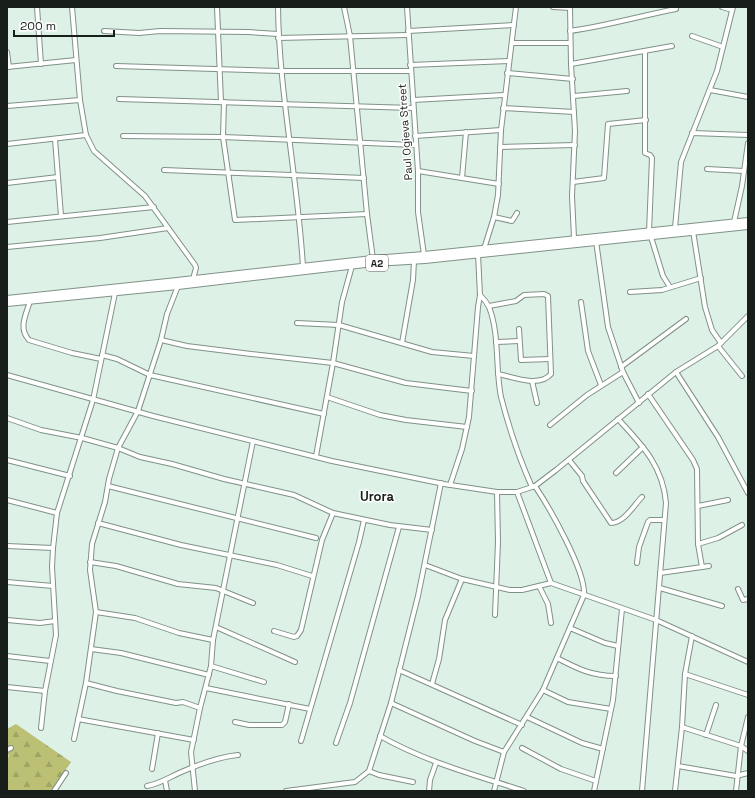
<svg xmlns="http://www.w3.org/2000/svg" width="755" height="798" viewBox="0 0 755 798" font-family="'Space Grotesk',sans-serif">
  <defs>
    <pattern id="forest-firs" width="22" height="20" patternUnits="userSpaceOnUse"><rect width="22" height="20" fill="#bbc075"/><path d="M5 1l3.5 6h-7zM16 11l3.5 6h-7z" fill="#a0a565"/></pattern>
  </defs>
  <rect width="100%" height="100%" fill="#ddf1e6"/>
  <path fill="url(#forest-firs)" d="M16 724 71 762 51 791H7V759L9 756 7 753V729Z"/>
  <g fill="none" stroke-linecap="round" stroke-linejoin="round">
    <g stroke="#809288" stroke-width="6">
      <g id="minor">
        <path d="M37 7 41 64"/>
        <path d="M72 7 80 100 86 135 94 151 145 196 195 265 196 268 193 279"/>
        <path d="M217 7 221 102"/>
        <path d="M278 7C279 94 298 180 303 267"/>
        <path d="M344 7 350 36 367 214 373 259"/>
        <path d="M407 7 418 171V212L424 255"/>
        <path d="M553 7 570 8"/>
        <path d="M570 7 571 64 575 131 572 196 574 238"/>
        <path d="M722 7 732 10"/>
        <path d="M104 31 139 33 160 31 248 32 278 34"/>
        <path d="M408 31 514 25"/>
        <path d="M570 31C606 26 640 16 676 9"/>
        <path d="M692 36 723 47"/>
        <path d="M278 38 408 35"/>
        <path d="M512 43H570"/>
        <path d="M645 51V153L650 155 652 158 649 232"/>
        <path d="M7 52 9 67"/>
        <path d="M571 64 672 46"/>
        <path d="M410 65 509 61"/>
        <path d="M116 66 280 71H410"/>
        <path d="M7 67 76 60"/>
        <path d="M507 73 573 79"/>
        <path d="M710 90 748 97"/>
        <path d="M574 96 627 91"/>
        <path d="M119 99 413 108"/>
        <path d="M413 100 504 95"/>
        <path d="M224 102 223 137 235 220 367 214"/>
        <path d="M7 106 80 100"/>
        <path d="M503 108 574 112"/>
        <path d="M692 133 748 135"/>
        <path d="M123 136 223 137 415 145"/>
        <path d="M415 136 501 130"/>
        <path d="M55 139 61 216"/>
        <path d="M7 144 86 135"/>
        <path d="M500 147 575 145"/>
        <path d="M707 169 744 171"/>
        <path d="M164 170 364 178"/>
        <path d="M418 171 499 184"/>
        <path d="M462 178 466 132"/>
        <path d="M573 182 604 178 608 124 646 120"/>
        <path d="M7 183 58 177"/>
        <path d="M494 217 512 221 517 213"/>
        <path d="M7 222 154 207"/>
        <path d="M734 222 742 186 748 143"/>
        <path d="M675 228 681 162 717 71 733 7"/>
        <path d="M693 231 705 307 712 330 721 343"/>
        <path d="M651 237 663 276 670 287"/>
        <path d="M596 241 608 327 623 372 639 403"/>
        <path d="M7 247 100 238 168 228"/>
        <path d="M484 249 494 217 498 195 501 130 516 7"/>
        <path d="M630 292 662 290 701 278"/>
        <path d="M480 295C483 298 487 303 489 307 500 335 495 368 501 397 509 428 519 458 532 487"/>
        <path d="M30 301C26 315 18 328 29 340L72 353 101 359"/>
        <path d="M581 302 588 351 601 385"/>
        <path d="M489 306 516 301 524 295 544 294 548 296 551 374C539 388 513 377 498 374"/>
        <path d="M297 323 339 325 432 352 474 356"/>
        <path d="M519 329 521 360 550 359"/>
        <path d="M161 340 187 346 251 354 333 363 406 383 472 391"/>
        <path d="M496 342 519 341"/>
        <path d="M402 343 413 280 414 261"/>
        <path d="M718 346 742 376"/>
        <path d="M102 355 117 359 150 375 324 414"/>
        <path d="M621 367 686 319"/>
        <path d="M676 372 718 437 748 493"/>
        <path d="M7 375 153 416 332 461 444 484 497 492H517L535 486 556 470 676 372 718 346 748 316"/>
        <path d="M532 381 537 403"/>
        <path d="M648 394 693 460 697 469 698 544 702 567"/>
        <path d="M327 397 380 415 406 420 467 427"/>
        <path d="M7 418 41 430 82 438 118 448 140 457 172 464 224 479 294 495 333 513 390 525 432 530"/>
        <path d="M618 419C642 445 663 466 666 503L642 791"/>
        <path d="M550 425 587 395 623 372"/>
        <path d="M316 456 333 363 342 302 352 266"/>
        <path d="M7 460 70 476"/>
        <path d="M569 460 582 476 583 481 611 523C624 523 634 505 642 497"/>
        <path d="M616 473 643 447"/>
        <path d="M450 485 462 449 469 417 478 307 480 295 478 254"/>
        <path d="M108 486 316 538"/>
        <path d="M517 492 551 583"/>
        <path d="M7 500 57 513"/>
        <path d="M698 506 728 500"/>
        <path d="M98 523 181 545 277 565 312 576"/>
        <path d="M698 544 718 538 742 525"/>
        <path d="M7 546 53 548"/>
        <path d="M90 562 116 566 178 584 216 588 253 603"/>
        <path d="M637 563 639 547 648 522 650 520H664"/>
        <path d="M425 565 462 579 510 590H522L551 583 656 620 748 662"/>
        <path d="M660 573 709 566"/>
        <path d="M7 582 53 586"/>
        <path d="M539 586 548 604 551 623"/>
        <path d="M660 588 722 606"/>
        <path d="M738 589 743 600 748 599"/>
        <path d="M96 612 135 618 179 633 213 640"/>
        <path d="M495 615 498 542 497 492"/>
        <path d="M7 620 40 623 55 621"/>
        <path d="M216 627 295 662"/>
        <path d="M570 628 605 643 618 646"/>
        <path d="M274 631 294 637 297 636 301 630 322 540 333 513"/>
        <path d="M91 649 121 653 209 675"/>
        <path d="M7 656 50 661"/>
        <path d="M557 658C578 669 592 676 616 676"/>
        <path d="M211 666 264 682"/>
        <path d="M399 670 522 725"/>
        <path d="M685 674 748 695"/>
        <path d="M86 683 117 691 176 703 183 702 200 708"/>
        <path d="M432 684 439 659 445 620 462 579"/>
        <path d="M7 687 45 691 56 635 52 567 53 548 57 513 93 400 115 293"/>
        <path d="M206 688 310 709"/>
        <path d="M543 690 568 702 611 709"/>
        <path d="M391 703 475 741 504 752"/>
        <path d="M527 717 582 743 603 749"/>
        <path d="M78 719 194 740"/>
        <path d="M235 722 249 725H282L285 722 289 704"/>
        <path d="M682 727 741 746 748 751"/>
        <path d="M41 728 45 691"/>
        <path d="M706 735 716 705"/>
        <path d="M380 736C426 762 475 775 524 791"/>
        <path d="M74 739 86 683 96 612 90 570 92 544 105 502 109 479 118 448 138 411 161 340 167 314 178 286"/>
        <path d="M301 741 359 542 364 520"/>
        <path d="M336 743 350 703 399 527"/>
        <path d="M522 748 561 769 596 781"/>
        <path d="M7 750 11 748"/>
        <path d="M678 766 736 776 748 773"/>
        <path d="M152 769 158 733"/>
        <path d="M369 771 379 775 413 782"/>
        <path d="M165 780 167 791"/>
        <path d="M147 786C159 784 168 778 179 773 197 765 218 757 238 755"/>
        <path d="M54 791 66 773"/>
        <path d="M195 791 191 752 200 708 211 666 213 640 253 441"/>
        <path d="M286 791 355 782 369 771 391 703 418 596 441 483"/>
        <path d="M429 791 430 780 436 763"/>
        <path d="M494 791 504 752 543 690 584 595C586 571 549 507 535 486"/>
        <path d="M594 791 613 700 622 609"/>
        <path d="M675 791 682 727 685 674 692 636"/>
        <path d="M736 791 741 746 748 717"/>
      </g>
    </g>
    <g stroke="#809288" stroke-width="8">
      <g id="trunk">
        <path d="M7 299 177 281 373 259 424 255 748 221"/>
        <path d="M7 303 178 286 374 263 425 260 748 226"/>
      </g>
    </g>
    <use href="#minor" stroke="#fff" stroke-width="4"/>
    <use href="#trunk" stroke="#fff" stroke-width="6"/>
  </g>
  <g text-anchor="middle" stroke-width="3" stroke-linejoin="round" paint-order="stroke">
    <rect fill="#fff" stroke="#5d625f" stroke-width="1" x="366" y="255" width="22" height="16" rx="3"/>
    <g font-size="10" font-weight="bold" fill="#181f1b">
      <text x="377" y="267">A2</text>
    </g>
    <g font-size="11" fill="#181f1b" stroke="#fff">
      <text transform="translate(405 132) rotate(-94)" y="4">Paul Ogieva Street</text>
    </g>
    <g font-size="13" font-weight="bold" fill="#181f1b" stroke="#fff">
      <text x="377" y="501">Urora</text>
    </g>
  </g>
  <rect width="755" height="798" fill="none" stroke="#181f1b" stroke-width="16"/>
  <path d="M14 30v6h100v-6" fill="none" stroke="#181f1b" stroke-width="2"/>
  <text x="20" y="30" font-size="12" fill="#181f1b" stroke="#ffffff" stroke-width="3" paint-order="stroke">200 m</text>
</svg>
